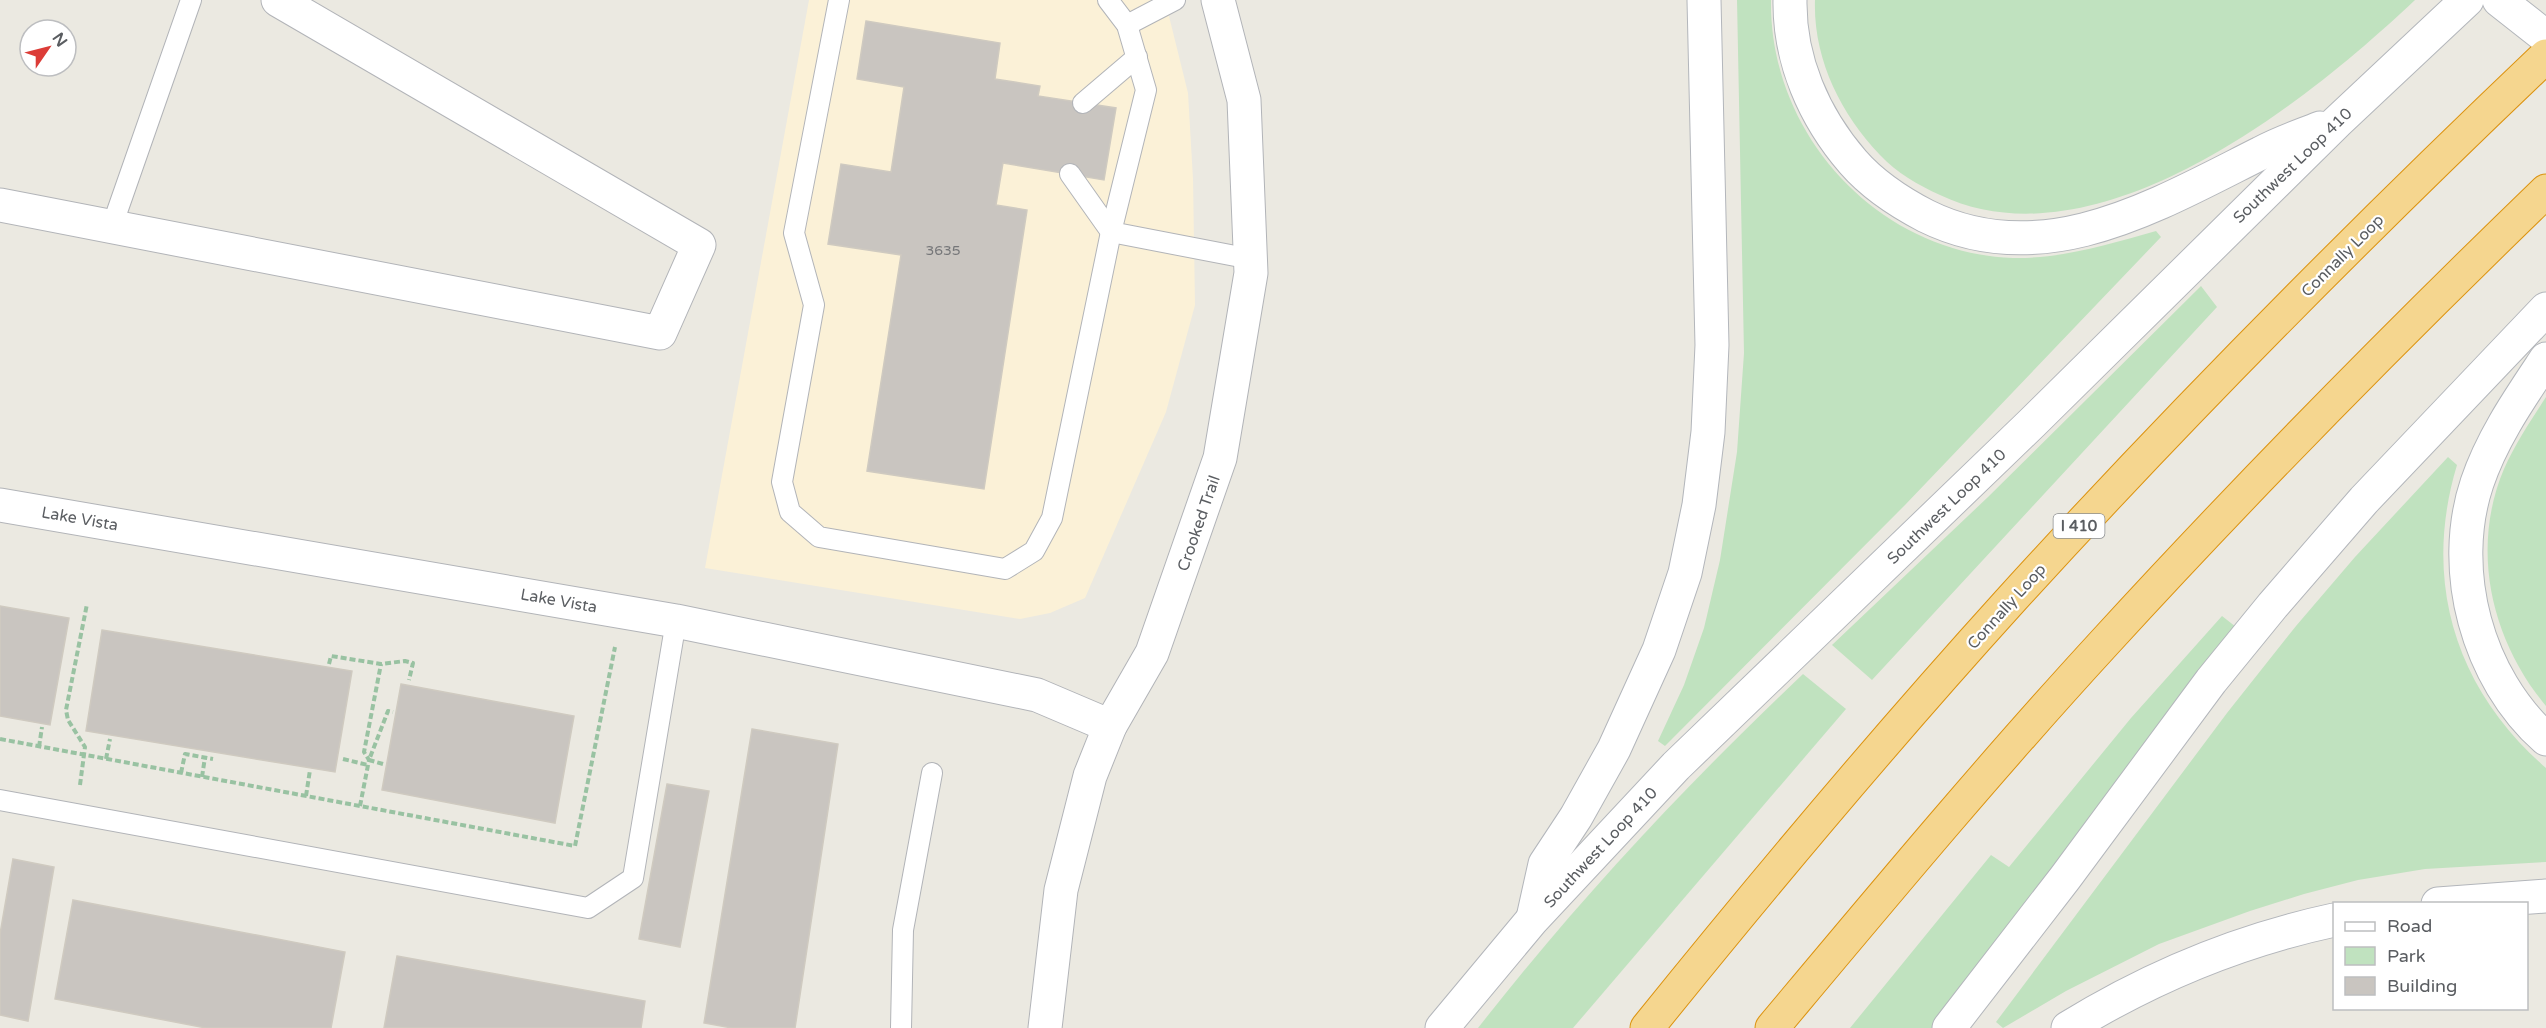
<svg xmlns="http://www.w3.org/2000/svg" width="2546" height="1028" viewBox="0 0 2546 1028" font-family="'Varela Round',sans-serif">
  <rect width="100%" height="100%" fill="#ebe9e1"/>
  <path fill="#fbf1d7" d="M809 0H1165L1188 93 1193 179 1195 305 1166 412 1085 598 1050 613 1020 619 705 568Z"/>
  <g fill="#c0e2bf">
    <path d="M1737 0H1771C1769 134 1878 253 2013 258 2062 259 2109 244 2156 231L2161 237 1905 505 1665 746 1658 741 1684 685 1704 628 1720 560 1737 452 1744 353Z"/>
    <path d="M1815 0H2415C2307 102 2098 270 1940 195 1918 185 1897 173 1880 155 1840 113 1813 58 1815 0Z"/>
    <path d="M2201 286 2217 307 1872 680 1832 645 1988 497Z"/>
    <path d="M2546 397V706C2491 640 2470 549 2504 469 2515 444 2531 420 2546 397Z"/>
    <path d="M2448 457 2457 465C2422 581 2455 689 2546 768V862L2425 869 2358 880 2304 894 2250 911 2159 944 2066 991 2003 1028 1996 1022 2227 713 2296 626 2355 557Z"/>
    <path d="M2222 616 2236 627 1933 1028H1850L1991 855 2009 867 2131 718Z"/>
    <path d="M1803 674 1846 709 1573 1028H1478C1579 899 1684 787 1803 674Z"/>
  </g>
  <g fill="#c9c5c0" stroke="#cfcac0" stroke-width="1.5">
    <path d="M866 21 1000 43 995 79 1040 86 1038 96 1116 108 1104 180 1003 163 996 205 1027 210 984 489 867 471 901 255 828 244 841 164 891 172 904 87 857 79Z"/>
    <path d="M0 606 69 618 50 725 0 716Z"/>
    <path d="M102 630 352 671 335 772 86 731Z"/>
    <path d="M401 684 574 716 555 823 382 790Z"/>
    <path d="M752 729 838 744 795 1028H732L704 1023Z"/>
    <path d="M667 784 709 791 680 947 639 939Z"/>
    <path d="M13 859 54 867 28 1021 0 1015V934Z"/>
    <path d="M73 900 345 952 331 1028H206L55 999Z"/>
    <path d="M397 956 645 1001 641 1028H384Z"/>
  </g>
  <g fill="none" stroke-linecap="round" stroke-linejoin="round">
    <g stroke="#b2b4b8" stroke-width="22">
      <g id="lane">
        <path d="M839 0 794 233 814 305 782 482 790 512 819 537 1005 569 1034 551 1052 518 1111 232 1146 90 1127 25 1108 0"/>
        <path d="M1127 25 1175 0"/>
        <path d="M1083 103 1137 57"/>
        <path d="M1070 174 1111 232 1251 259"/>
        <path d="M112 226 191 0"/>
        <path d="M0 800 588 908 633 878 676 621"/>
        <path d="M901 1028 903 930 932 773"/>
      </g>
    </g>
    <g stroke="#b2b4b8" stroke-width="35">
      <g id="street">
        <path d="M0 205 660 333 699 245 278 0"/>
        <path d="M0 505 676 621 1037 695 1110 726"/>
        <path d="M1045 1028 1061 890 1090 776 1110 726 1152 653 1220 458 1251 273 1244 100 1218 0"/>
      </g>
    </g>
    <g stroke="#b3b6bb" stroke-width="35">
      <g id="secondary">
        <path d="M1790 0C1789 60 1814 117 1853 162 1873 185 1899 202 1926 216 2043 274 2157 205 2261 153 2279 143 2300 136 2320 128"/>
        <path d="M2499 0 2546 37"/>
        <path d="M2546 359C2520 398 2492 438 2477 483 2448 570 2477 678 2546 739"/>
        <path d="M2438 904 2546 896"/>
        <path d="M1533 918 1545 864 1576 817 1614 749 1659 650 1685 573 1699 505 1708 432 1712 345 1704 0"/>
        <path d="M1442 1028 1532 920 1676 766 2032 423 2337 122 2467 0"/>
        <path d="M1949 1028 2065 878 2211 681 2273 605 2364 500 2546 309"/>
        <path d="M2068 1028C2149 978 2241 940 2334 920"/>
      </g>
    </g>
    <g stroke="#dc9310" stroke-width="35">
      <g id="highway">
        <path d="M1647 1028C1764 883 1884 740 2009 602 2181 413 2361 232 2546 56"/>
        <path d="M1772 1028C1881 898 1990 767 2105 642 2247 487 2395 337 2546 191"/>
      </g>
    </g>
    <g stroke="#99c2a2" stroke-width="4" stroke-dasharray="6 3" stroke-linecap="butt">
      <path d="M329 664 331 656 381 664 405 661 413 663 409 680"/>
      <path d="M0 739 575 846 615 647"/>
      <path d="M39 747 42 727"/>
      <path d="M106 759 110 739"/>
      <path d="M343 759 368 765"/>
      <path d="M383 764 369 760 388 711 393 712"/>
      <path d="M181 773 185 754 213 759"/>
      <path d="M202 777 205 757"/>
      <path d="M80 785 85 747 68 720 66 710 87 604"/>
      <path d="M306 796 310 770"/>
      <path d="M360 806 369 760 364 752 381 664"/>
    </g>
    <use href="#lane" stroke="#fff" stroke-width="20"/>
    <use href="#street" stroke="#fff" stroke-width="33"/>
    <use href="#secondary" stroke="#fff" stroke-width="33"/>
    <use href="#highway" stroke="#f5d68f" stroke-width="33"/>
  </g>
  <g text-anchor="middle" stroke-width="4.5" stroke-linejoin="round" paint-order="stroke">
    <g font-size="14" fill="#767779">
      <text x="943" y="255">3635</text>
    </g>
    <rect fill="#fff" stroke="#8c8e90" stroke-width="1.5" x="2053.5" y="514" width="51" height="24" rx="4.5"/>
    <g font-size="15" font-weight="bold" fill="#5a5d61">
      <text x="2079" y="531">I 410</text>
    </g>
    <g font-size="16" fill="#5a5d61" stroke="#fff">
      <text transform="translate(2292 165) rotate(-44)" y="6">Southwest Loop 410</text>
      <text transform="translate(2342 255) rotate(-45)" y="6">Connally Loop</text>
      <text transform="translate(1946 506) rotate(-44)" y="6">Southwest Loop 410</text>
      <text transform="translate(80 518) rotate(10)" y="6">Lake Vista</text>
      <text transform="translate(1198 523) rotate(-71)" y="6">Crooked Trail</text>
      <text transform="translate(559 600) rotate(10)" y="6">Lake Vista</text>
      <text transform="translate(2006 606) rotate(-48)" y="6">Connally Loop</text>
      <text transform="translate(1600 847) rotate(-47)" y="6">Southwest Loop 410</text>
    </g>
  </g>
  <rect x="2333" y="902" width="195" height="108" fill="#ffffff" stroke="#bdbec0" stroke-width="1.5"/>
  <rect x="2345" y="922" width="30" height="9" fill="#ffffff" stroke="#bdbec0" stroke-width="1.5"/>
  <text x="2387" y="932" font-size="18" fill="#5a5d61">Road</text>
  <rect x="2345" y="947" width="30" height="18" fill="#c0e2bf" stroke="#bdbec0" stroke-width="1.5"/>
  <text x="2387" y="962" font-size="18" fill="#5a5d61">Park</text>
  <rect x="2345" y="977" width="30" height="18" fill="#c9c5c0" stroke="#bdbec0" stroke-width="1.5"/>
  <text x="2387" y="992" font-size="18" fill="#5a5d61">Building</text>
  <g transform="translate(48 48) rotate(55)"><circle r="28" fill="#ffffff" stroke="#bdbec0" stroke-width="1.5"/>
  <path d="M0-4.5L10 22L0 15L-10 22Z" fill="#dc3c37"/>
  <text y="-9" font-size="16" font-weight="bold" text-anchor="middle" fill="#5a5d61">N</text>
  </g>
</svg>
